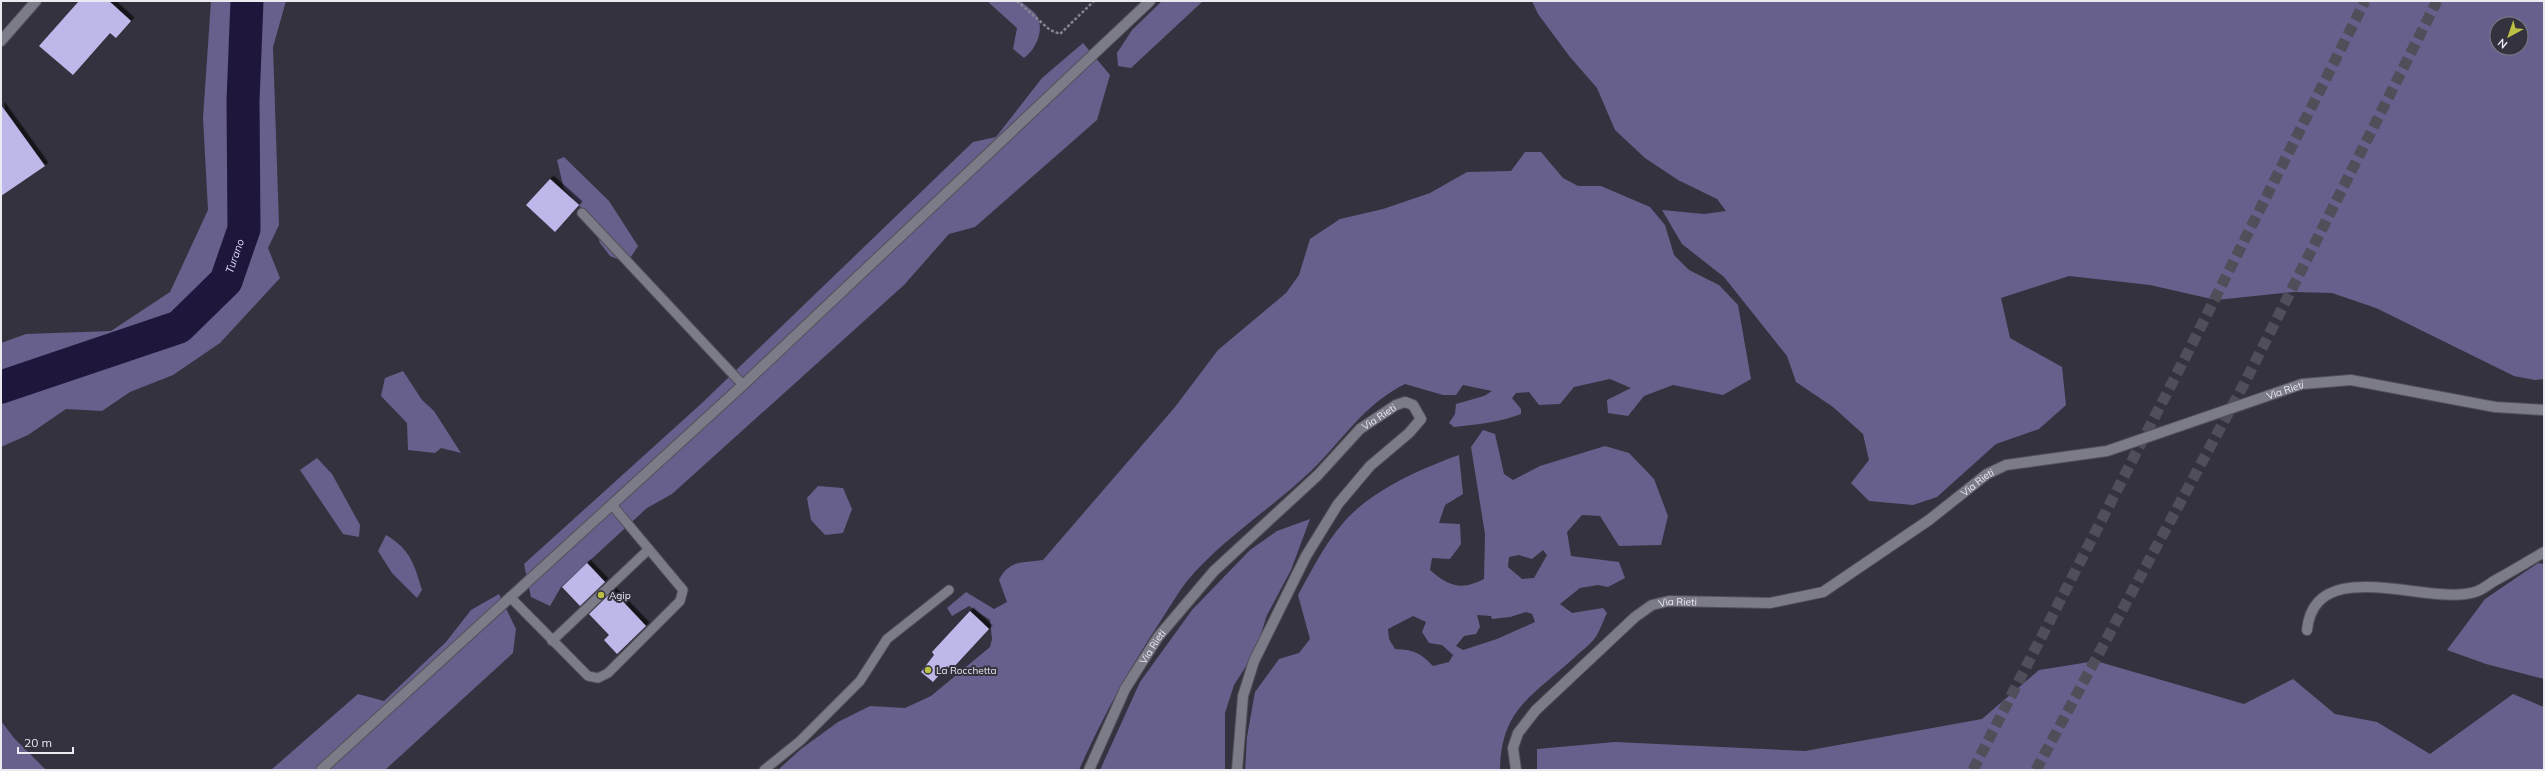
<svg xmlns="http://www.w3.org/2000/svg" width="2545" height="771" viewBox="0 0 2545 771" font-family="Mulish,sans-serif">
  <defs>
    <filter id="shadow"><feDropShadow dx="3.5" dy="-3.5" stdDeviation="0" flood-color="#0009"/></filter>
  </defs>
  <rect width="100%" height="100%" fill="#34323e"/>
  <g fill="#67608d" fill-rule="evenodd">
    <path d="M211 1H286L273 47 279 225 268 248 280 278 220 343 173 375 130 392 102 411 66 409 28 435 1 447V343L26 334 111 331 170 292 208 210 203 118Z"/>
    <path d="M987 1H1020C1025 5 1034 11 1037 16 1045 31 1035 50 1024 58L1013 49 1017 28Z"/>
    <path d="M1162 1H1203L1131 68 1118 66 1117 53 1132 30Z"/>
    <path d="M1532 1H2544V379L2535 380 2514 376 2376 308 2332 293 2294 292 2216 300 2150 285 2069 276 2001 298 2010 338 2062 367 2066 405 2039 429 1996 444 1937 497 1913 505 1869 501 1851 483 1869 460 1863 434 1833 407 1796 382 1787 356 1724 277 1682 244 1662 210 1704 214 1726 211 1717 199 1678 180 1645 158 1615 130 1597 88 1570 57 1538 14ZM2497 24H2521V48H2497Z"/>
    <path d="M1083 43 1110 75 1097 120 975 227 949 234 904 285 672 494 647 508 561 587 550 606 531 597 524 564 702 403 973 142 996 137 1042 78Z"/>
    <path d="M1525 152H1541L1563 178 1578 186H1601L1650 207 1665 225 1674 255 1689 270 1719 285 1738 305 1751 379 1723 395 1673 385 1644 396 1628 416 1608 413 1607 400 1631 388 1610 379 1574 387 1560 404 1539 405 1529 392 1516 393 1512 398 1521 409V414C1497 423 1479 424 1454 427L1449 423 1455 414 1456 404 1484 396 1492 391 1463 385 1456 395H1443L1405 384C1363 405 1343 440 1311 471 1271 509 1222 539 1187 581 1177 594 1169 608 1160 622 1129 669 1102 718 1079 770H778L801 749 838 722 870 706 905 708 931 696 990 647 992 639 990 620 969 606 952 616 947 608 966 592 994 609 1007 602 999 580C1009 560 1022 563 1043 560L1175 407 1218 350 1286 293 1299 275 1310 239 1340 219 1383 209 1430 193 1467 172 1511 171Z"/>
    <path d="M564 157 609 201 638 246 627 263 610 256 600 243 593 221 564 189 557 160Z"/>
    <path d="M403 371 422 400 434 411 461 453 441 448 435 453 408 450 407 423 381 396 385 378Z"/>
    <path d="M1483 430 1495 434 1504 474 1513 480 1540 466 1605 446 1629 453 1654 479 1668 516 1661 545 1619 546 1600 516 1582 515 1567 532 1571 556 1619 562 1625 578 1608 587 1598 585 1580 588 1560 604 1572 613 1603 608 1607 613C1603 621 1600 631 1595 638 1590 645 1581 651 1575 657 1534 695 1501 708 1500 770H1245L1247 737 1255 692 1279 659 1299 653 1310 639 1298 595C1312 570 1325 543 1344 522 1372 490 1420 469 1459 455L1463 494 1445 505 1439 523 1460 524 1461 544 1450 559 1432 558 1430 570C1448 586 1461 591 1484 579L1485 534 1471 447ZM1543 550 1547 555 1534 578 1522 579 1508 567 1509 557 1519 555 1532 559ZM1526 612 1532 614 1535 622 1497 639 1463 650 1456 646 1464 636 1476 634 1480 627 1477 615 1491 616 1492 619 1510 617ZM1413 616 1426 622 1422 632 1429 643 1442 645 1453 655 1449 662 1433 666C1419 652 1414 650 1395 649L1389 639 1388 629Z"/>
    <path d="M317 458 332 474 360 525 359 537 343 534 300 470Z"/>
    <path d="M818 486 843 488 852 509 843 533 825 535 811 520 807 498Z"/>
    <path d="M1310 519 1291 570 1267 615 1255 652 1234 685 1225 713V770H1100L1140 682 1192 610 1250 550 1277 531Z"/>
    <path d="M386 535C411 550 414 564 422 590L417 598 392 573 378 551Z"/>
    <path d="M2538 563 2544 564V679L2486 664 2447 650 2485 599Z"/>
    <path d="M499 594 516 629 513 653 385 770H271L358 694 384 701 446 642 471 610Z"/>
    <path d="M2096 661 2244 704 2293 679 2335 714 2377 722 2430 754 2513 694 2544 707V770H1537V749L1615 742 1805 751 1982 719 2039 670Z"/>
    <path d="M1 721 14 738 46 770H1Z"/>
  </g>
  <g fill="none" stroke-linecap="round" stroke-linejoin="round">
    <path stroke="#1f163c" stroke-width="33" id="s1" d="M1 387 179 327 226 281 244 229 243 101 247 1"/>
  </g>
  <g fill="#beb7e9" filter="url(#shadow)">
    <path d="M79 1H109L131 21 116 38 110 33 73 75 39 46Z"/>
    <path d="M1 105 45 166 1 196Z"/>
    <path d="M550 179 579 205 555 232 526 205Z"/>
    <path d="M587 563 605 582 580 606 562 587Z"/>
    <path d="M613 591 646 626 617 654 604 640 609 635 589 614Z"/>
    <path d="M970 611 989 629 951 670 947 666 933 682 921 672 934 655 932 652Z"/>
  </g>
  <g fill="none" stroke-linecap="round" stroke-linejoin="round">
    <g stroke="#4f4e59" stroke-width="11" stroke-dasharray="11 5.5" stroke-linecap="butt">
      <path d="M1973 770 2187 354 2365 1"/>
      <path d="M2036 770 2244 384 2437 1"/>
    </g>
    <g stroke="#525059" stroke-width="11">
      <g id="service">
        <path d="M582 213 743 385"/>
        <path d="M510 597 588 676 598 678 608 673 680 601 683 590 612 505"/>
        <path d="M552 641 649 549"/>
        <path d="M764 770 800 741 860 681 887 639 949 590"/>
      </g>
    </g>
    <g stroke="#525059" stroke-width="12">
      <path id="minor" d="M2307 630C2315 552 2429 607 2475 592 2482 590 2488 585 2494 581 2511 572 2527 562 2544 552"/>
    </g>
    <g stroke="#525059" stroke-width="12">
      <g id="tertiary">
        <path d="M1 41 36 1"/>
        <path id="s2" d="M1089 770 1125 689 1158 637 1214 571 1318 475 1360 429 1396 405 1405 402 1413 405 1421 419 1409 433 1370 466 1338 504 1306 556 1254 661 1243 696 1237 770"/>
        <path id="s3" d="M1516 770 1513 748 1518 733 1536 710 1635 617 1652 605 1669 601 1770 603 1823 592 1929 520 1987 474 2006 465 2107 451 2302 384 2351 380 2495 407 2544 410"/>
      </g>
    </g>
    <g stroke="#525059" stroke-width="12">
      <path id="secondary" d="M321 770 743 385 1150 1"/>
    </g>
    <path stroke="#85848e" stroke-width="2.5" stroke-dasharray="3 2" stroke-linecap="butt" d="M1017 1 1050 30 1060 34 1094 1"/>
    <use href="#service" stroke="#7c7b88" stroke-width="9"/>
    <use href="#minor" stroke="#7c7b88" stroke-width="10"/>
    <use href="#tertiary" stroke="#7c7b88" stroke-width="10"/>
    <use href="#secondary" stroke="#7c7b88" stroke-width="10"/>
  </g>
  <g fill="#bbc044" stroke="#34323e" stroke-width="1.5">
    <circle cx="601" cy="595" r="4"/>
    <circle cx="928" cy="670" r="4"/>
  </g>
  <g text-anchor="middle" stroke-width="4" stroke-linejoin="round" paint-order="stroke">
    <g font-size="10" fill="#eaeaf1" stroke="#34323e">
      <text dy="4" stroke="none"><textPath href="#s3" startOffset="910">Via Rieti</textPath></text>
      <text dy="4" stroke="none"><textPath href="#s2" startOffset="463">Via Rieti</textPath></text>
      <text dy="4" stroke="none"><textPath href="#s3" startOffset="586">Via Rieti</textPath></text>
      <text dy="4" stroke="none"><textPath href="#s3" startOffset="250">Via Rieti</textPath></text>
      <text dy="4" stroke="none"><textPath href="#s2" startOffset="139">Via Rieti</textPath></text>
    </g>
    <g font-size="10" fill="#eaeaf1" stroke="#34323e" text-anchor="start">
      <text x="609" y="599">Agip</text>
      <text x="936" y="674">La Rocchetta</text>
    </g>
    <g font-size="11" font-style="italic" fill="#dad7f4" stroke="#34323e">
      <text dy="4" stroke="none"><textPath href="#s1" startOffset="280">Turano</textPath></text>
    </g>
  </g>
  <rect width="2545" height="771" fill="none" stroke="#eaeaf1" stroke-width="4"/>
  <g transform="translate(2509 36) rotate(220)"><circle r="19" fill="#34323e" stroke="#7d7c86"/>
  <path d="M0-3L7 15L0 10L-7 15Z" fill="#bbc044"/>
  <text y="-6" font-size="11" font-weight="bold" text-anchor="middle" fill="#eaeaf1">N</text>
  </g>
  <path d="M18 747v6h55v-6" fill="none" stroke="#eaeaf1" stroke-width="2"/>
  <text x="24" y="747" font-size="12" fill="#eaeaf1" stroke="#34323e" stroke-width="3" paint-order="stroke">20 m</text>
</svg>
